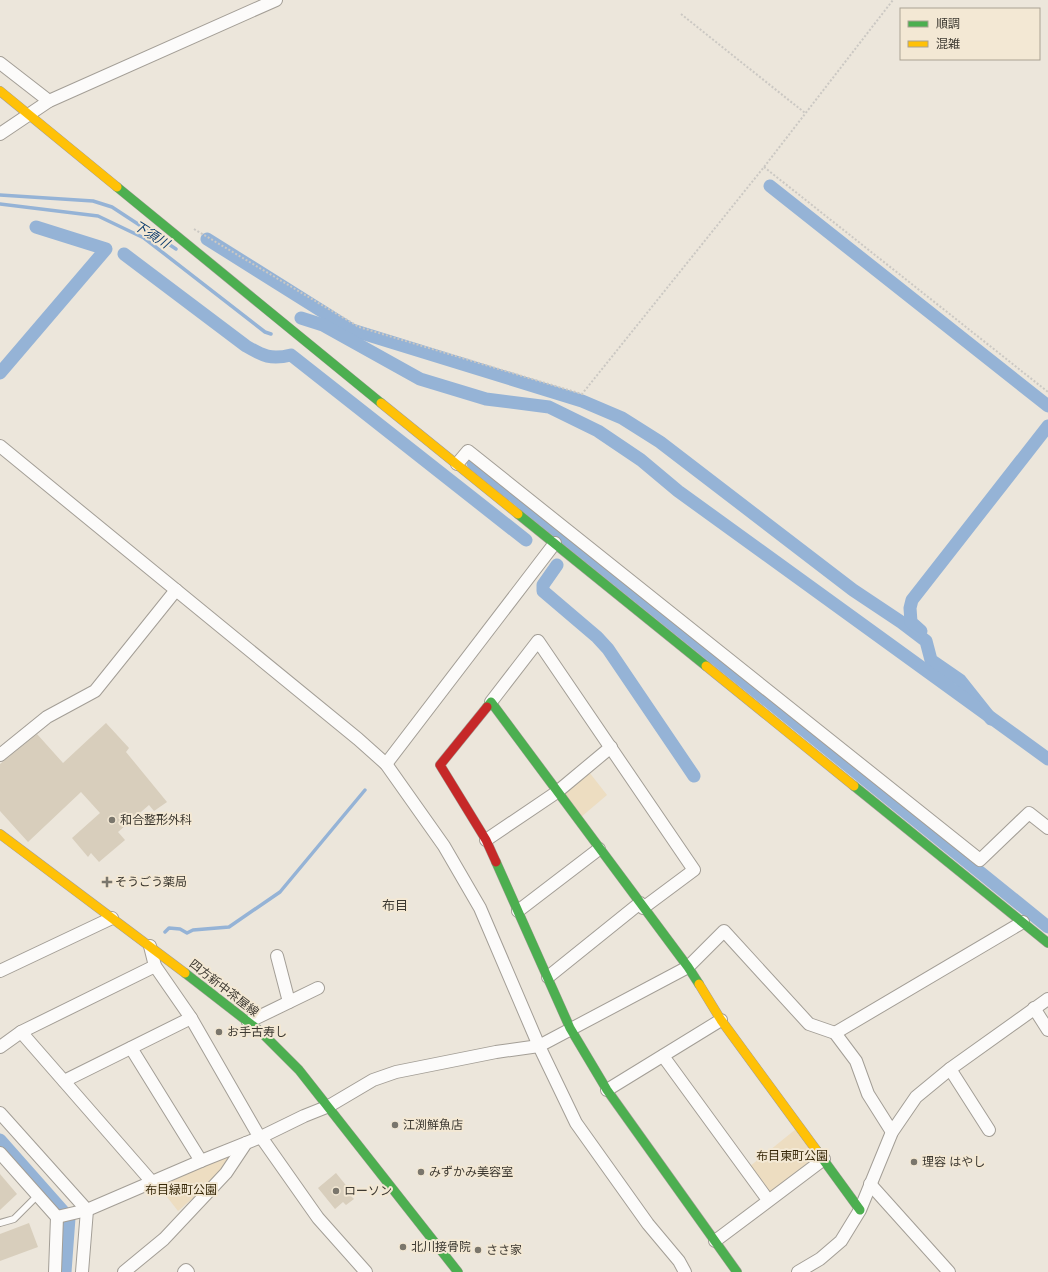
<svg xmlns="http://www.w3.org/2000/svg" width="1048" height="1272" viewBox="0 0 1048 1272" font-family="Quicksand,'Noto Sans JP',sans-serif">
  <rect width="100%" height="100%" fill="#ece6db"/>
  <g fill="#edddc1">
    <path d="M589 772 607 795 581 817 564 793Z"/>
    <path d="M796 1129 818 1158 770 1194 749 1167Z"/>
    <path d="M238 1150 224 1171 178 1211 157 1184Z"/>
  </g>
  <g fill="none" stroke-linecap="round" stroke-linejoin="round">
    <g stroke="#95b3d6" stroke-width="3.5">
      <path d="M0 195 93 201 112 207 176 249"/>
      <path d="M0 204 98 216 144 238 265 332 271 334"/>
      <path d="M165 932 169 928 180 929 187 933 193 930 229 927 280 892 365 790"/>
    </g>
    <g stroke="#95b3d6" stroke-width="13">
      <path d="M770 186 1048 406"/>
      <path d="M207 239 352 330 582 401 622 418 660 442 853 590 901 622 926 641 931 660 960 680 991 719"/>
      <path d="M124 254 246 346C263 356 271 360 291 355L526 540"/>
      <path d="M301 318 323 325 420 379 486 399 549 407 598 431 641 460 678 491 1048 759"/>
      <path d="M0 373 106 249 36 227"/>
      <path d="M473 463 1048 927"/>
      <path d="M557 565 543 585V591L597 637 608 649 694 776"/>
      <path d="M921 631 911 622 910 608 912 600 1048 426"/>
      <path d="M0 1140 69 1218 65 1272"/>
    </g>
  </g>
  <g fill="#d8cebc">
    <path d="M106 723 129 748 126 752 167 802 154 811 149 805 118 832 125 840 99 862 91 853 88 857 72 838 100 813 81 792 28 842 0 811V764L37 734 63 763Z"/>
    <path d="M336 1173 353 1194 351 1196 354 1199 346 1205 343 1202 335 1209 318 1188Z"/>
    <path d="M0 1174 17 1194 0 1210Z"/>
    <path d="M29 1223 38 1247 0 1261V1234Z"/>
  </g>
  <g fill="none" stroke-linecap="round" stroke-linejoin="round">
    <g stroke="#a39e96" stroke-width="8">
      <path id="lane" d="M0 1223 14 1219 38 1195"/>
    </g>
    <g stroke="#a39e96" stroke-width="14">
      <g id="street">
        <path d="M0 63 49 101"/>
        <path d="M0 134 49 101 276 0"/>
        <path d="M0 446 358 739 386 764 444 846 480 908 539 1046 576 1123 648 1224 679 1261 685 1272"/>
        <path d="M457 464 468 451 980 860 1029 813 1048 828"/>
        <path d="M491 702 538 641 694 870 643 908"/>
        <path d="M0 755 47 717 95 691 176 590"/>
        <path d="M386 764 555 543"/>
        <path d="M486 840 557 792 611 747"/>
        <path d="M518 911 599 849"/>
        <path d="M150 946 155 966 191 1018 260 1138"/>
        <path d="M277 956 289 1002"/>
        <path d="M0 971 112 918"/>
        <path d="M548 977 640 903"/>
        <path d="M1034 1008 1048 1030"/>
        <path d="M248 1022 318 988"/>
        <path d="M21 1032 155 966"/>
        <path d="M835 1033 1023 922"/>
        <path d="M0 1047 21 1032 152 1182"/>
        <path d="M131 1048 201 1161"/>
        <path d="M663 1056 768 1200"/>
        <path d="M950 1069 989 1130"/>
        <path d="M64 1081 191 1018"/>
        <path d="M607 1090 721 1020"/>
        <path d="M0 1113 87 1210 82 1272"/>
        <path d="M261 1137 318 1218 366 1272"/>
        <path d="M0 1153 57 1217 55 1272"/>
        <path d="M870 1184 949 1272"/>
        <path d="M57 1217 87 1210 201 1161 261 1137 304 1116 329 1106 373 1080 396 1072 496 1052 539 1046 688 967 724 931 809 1024 835 1033 856 1061 868 1094 892 1132"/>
        <path d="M715 1241 824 1159"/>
        <path d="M124 1272 164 1239 226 1173 246 1143"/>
        <path d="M184 1272 186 1270 188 1272"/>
        <path d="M798 1272 820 1259 841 1241 860 1210 892 1132 916 1097 950 1069 1048 999"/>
      </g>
    </g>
    <g stroke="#a39e96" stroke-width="10">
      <g id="fast">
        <path d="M117 187 381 403"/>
        <path d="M518 514 706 666"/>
        <path d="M487 707 491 702 688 967 699 984"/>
        <path d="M854 786 1048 943"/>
        <path d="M496 862 570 1028 607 1090 737 1272"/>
        <path d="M185 973 261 1032 299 1070 458 1272"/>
        <path d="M817 1151 860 1210"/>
      </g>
    </g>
    <g stroke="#a39e96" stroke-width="10">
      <g id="slow">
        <path d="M0 91 117 187"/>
        <path d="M381 403 518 514"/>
        <path d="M706 666 854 786"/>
        <path d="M0 834 185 973"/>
        <path d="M699 984 721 1020 817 1151"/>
      </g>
    </g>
    <g stroke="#a39e96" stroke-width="10">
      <path id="jam" d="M487 707 440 765 486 840 496 862"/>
    </g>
    <g stroke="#cbc8c3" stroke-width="2" stroke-dasharray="2 2" stroke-linecap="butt">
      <path d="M681 14 805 113"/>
      <path d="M764 167 1048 392"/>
      <path d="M194 229 359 327 582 394 764 167 893 0"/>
    </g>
    <use href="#lane" stroke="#fcfbfa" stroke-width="6"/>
    <use href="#street" stroke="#fcfbfa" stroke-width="12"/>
    <use href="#fast" stroke="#4caf50" stroke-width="9"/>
    <use href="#slow" stroke="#ffc107" stroke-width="9"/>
    <use href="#jam" stroke="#c62828" stroke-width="9"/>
  </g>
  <g fill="#7a766c" stroke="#f3e8d4" stroke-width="1.5">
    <circle cx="112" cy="820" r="4"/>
    <path d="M105 876h4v4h4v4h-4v4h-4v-4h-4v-4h4z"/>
    <circle cx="219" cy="1032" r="4"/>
    <circle cx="395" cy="1125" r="4"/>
    <circle cx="914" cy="1162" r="4"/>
    <circle cx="421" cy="1172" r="4"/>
    <circle cx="336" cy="1191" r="4"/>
    <circle cx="403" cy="1247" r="4"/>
    <circle cx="478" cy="1250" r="4"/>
  </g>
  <g text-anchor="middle" stroke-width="4" stroke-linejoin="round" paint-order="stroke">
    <g font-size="12" fill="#3d3931" stroke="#f3e8d4" text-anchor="start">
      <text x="120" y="824">和合整形外科</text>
      <text x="115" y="886">そうごう薬局</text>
      <text x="227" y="1036">お手古寿し</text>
      <text x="403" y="1129">江渕鮮魚店</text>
      <text x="922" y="1166">理容 はやし</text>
      <text x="429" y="1176">みずかみ美容室</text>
      <text x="344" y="1195">ローソン</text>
      <text x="411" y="1251">北川接骨院</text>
      <text x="486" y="1254">ささ家</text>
    </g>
    <g font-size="12" fill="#3d3931" stroke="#f3e8d4">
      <text transform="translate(224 988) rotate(38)" y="4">四方新中茶屋線</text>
    </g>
    <g font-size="12" fill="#362707" stroke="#f3e8d4">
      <text x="792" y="1160">布目東町公園</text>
      <text x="181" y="1194">布目緑町公園</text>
    </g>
    <g font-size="13" font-style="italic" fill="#0c3b6e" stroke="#f3e8d4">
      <text transform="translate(152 234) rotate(32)" y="5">下須川</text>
    </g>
    <g font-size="13" fill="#3d3931" stroke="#f3e8d4">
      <text x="395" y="910">布目</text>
    </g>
  </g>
  <rect x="900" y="8" width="140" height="52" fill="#f3e8d4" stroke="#aaa293"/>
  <rect x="908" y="21" width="20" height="6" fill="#4caf50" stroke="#aaa293"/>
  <text x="936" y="28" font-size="12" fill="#3d3931">順調</text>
  <rect x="908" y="41" width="20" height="6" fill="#ffc107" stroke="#aaa293"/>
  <text x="936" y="48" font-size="12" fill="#3d3931">混雑</text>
</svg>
